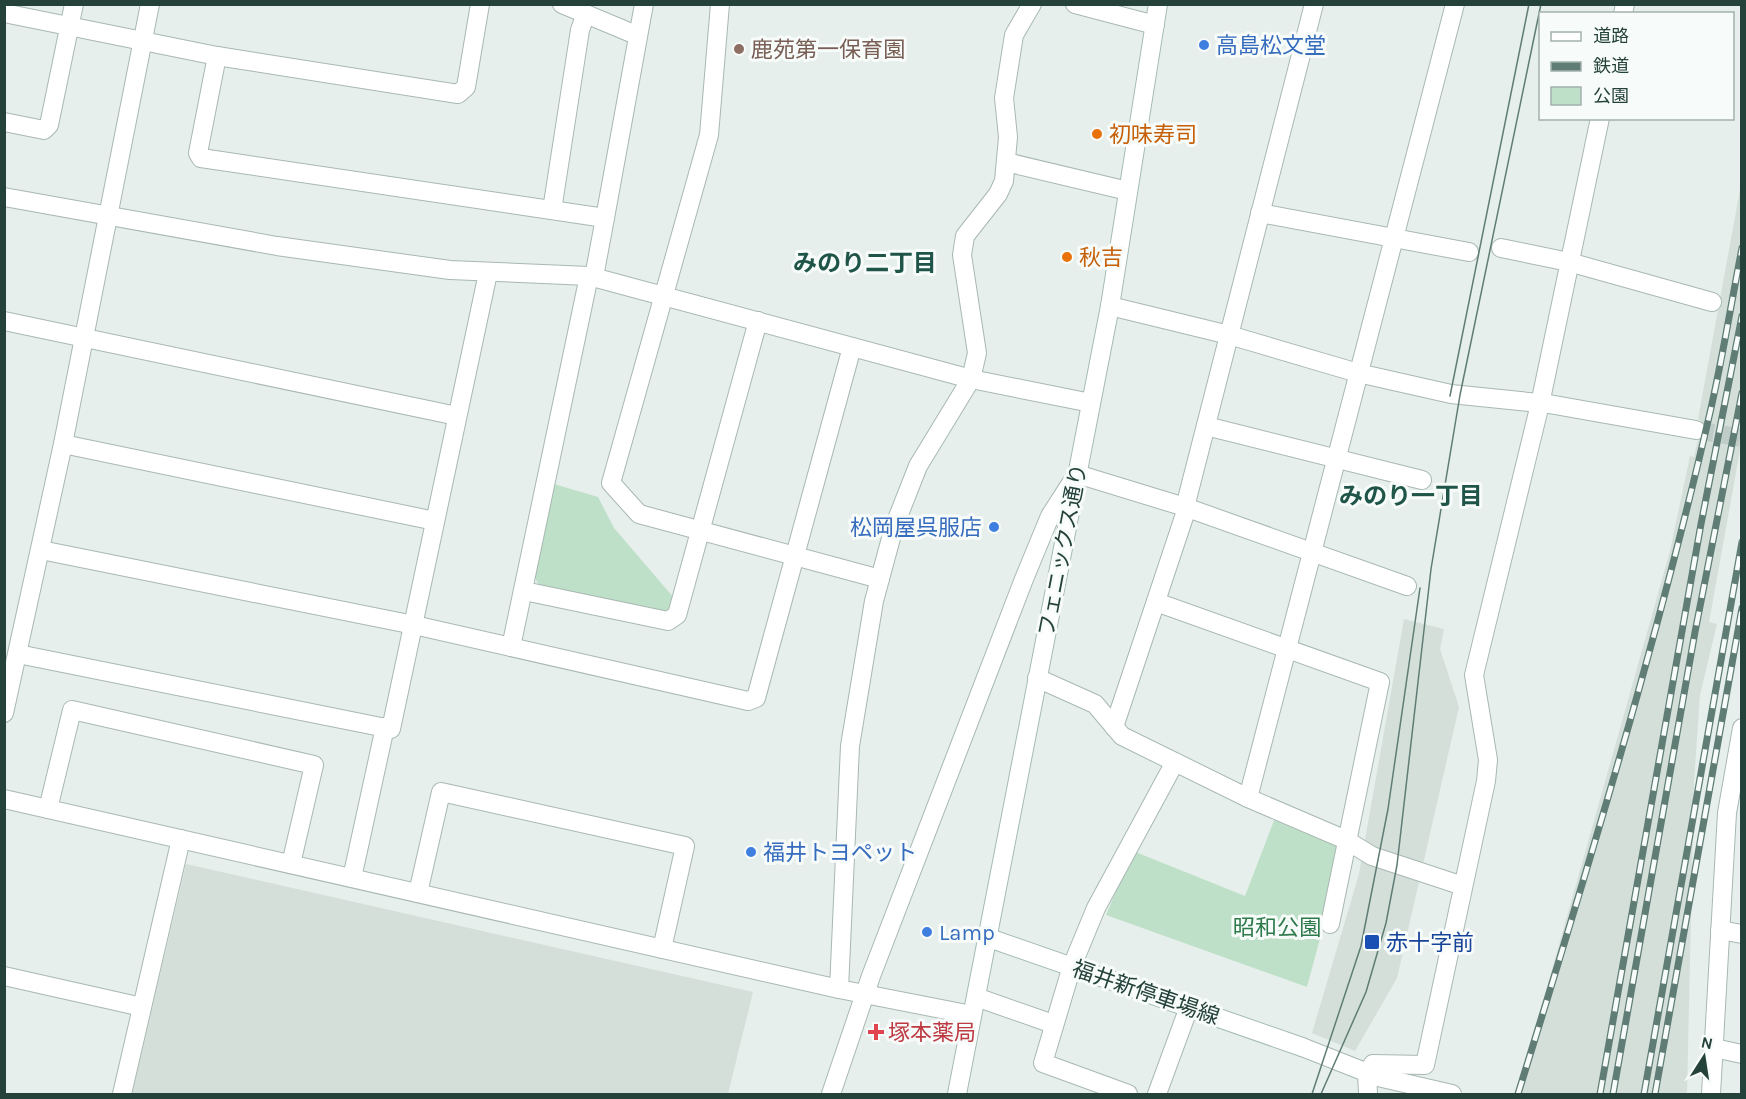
<svg xmlns="http://www.w3.org/2000/svg" width="1746" height="1099" viewBox="0 0 1746 1099" font-family="Karla,'Noto Sans JP',sans-serif">
  <rect width="100%" height="100%" fill="#e6efeb"/>
  <g fill="#d4dfda">
    <path d="M1741 184V445L1709 622 1717 624 1700 695 1694 782 1687 1094H1514L1546 991 1670 551 1690 456 1694 457 1702 422 1698 419Z"/>
    <path d="M1404 619 1444 629 1440 649 1459 707 1397 978 1355 1051 1312 1033 1359 874Z"/>
    <path d="M186 864 753 992 728 1094H132Z"/>
  </g>
  <g fill="#bfe0c8">
    <path d="M554 484 598 497 614 528 674 598 672 608 660 613 540 587 534 576Z"/>
    <path d="M1275 818 1345 845 1307 987 1106 915 1133 851 1245 896Z"/>
  </g>
  <g fill="none" stroke-linecap="round" stroke-linejoin="round">
    <path stroke="#bfccc8" stroke-width="18" stroke-dasharray="18 9" stroke-linecap="butt" d="M1696 430 1742 438"/>
    <g stroke="#a8b8b2" stroke-width="20">
      <g id="minor">
        <path d="M562 4 636 35"/>
        <path d="M720 4 709 135 611 483 639 514 880 579"/>
        <path d="M1075 4 1155 25"/>
        <path d="M4 13 217 56 458 94 466 87 480 4"/>
        <path d="M1623 14 1625 4"/>
        <path d="M217 56 198 153 201 158 605 218 594 277"/>
        <path d="M4 122 44 130 49 125 74 4"/>
        <path d="M1006 162 1128 191"/>
        <path d="M552 210 580 30 585 16"/>
        <path d="M1260 213 1469 252"/>
        <path d="M605 218 644 4"/>
        <path d="M1501 248 1569 262 1712 302"/>
        <path d="M1110 306 1229 335 1358 373 1451 394 1549 404 1696 430"/>
        <path d="M4 321 457 416"/>
        <path d="M1206 426 1422 480"/>
        <path d="M63 444 435 521"/>
        <path d="M1185 507 1314 4"/>
        <path d="M41 550 414 625 748 701 756 698 852 347"/>
        <path d="M524 591 668 621 677 615 758 321"/>
        <path d="M1156 602 1380 682 1330 924"/>
        <path d="M511 647 589 276"/>
        <path d="M18 654 391 729 488 273"/>
        <path d="M1037 678 1095 704 1122 736 1248 798 1346 840 1372 856 1463 886"/>
        <path d="M1114 727 1187 508"/>
        <path d="M1248 798 1455 4"/>
        <path d="M48 809 72 710 314 765 291 864"/>
        <path d="M352 878 385 727"/>
        <path d="M418 893 441 792 685 846 662 949"/>
        <path d="M1720 930 1742 934"/>
        <path d="M4 976 142 1007"/>
        <path d="M839 989 850 746 874 601 894 527 918 466 971 379 977 353 962 255 965 236 998 194 1004 181 1008 137 1004 98 1014 35 1032 4"/>
        <path d="M976 997 1053 1024"/>
        <path d="M1302 1047 1378 1077 1452 1094"/>
        <path d="M1714 1048 1742 1054"/>
        <path d="M122 1094 181 839"/>
        <path d="M831 1094 871 976 1024 579 1050 516 1077 474 1185 507 1407 586"/>
        <path d="M1128 1094 1043 1063 1072 966 1096 908 1175 762"/>
        <path d="M1157 1094 1189 1007"/>
        <path d="M1368 1094 1367 1073 1373 1064 1425 1065 1486 781 1488 760 1474 675 1540 404 1600 118"/>
        <path d="M1711 1094 1727 813 1742 728"/>
      </g>
    </g>
    <g stroke="#a8b8b2" stroke-width="20">
      <g id="tertiary">
        <path d="M4 197 277 246 450 270 589 276 971 379 1091 403"/>
        <path d="M4 713 63 444 150 4"/>
        <path d="M4 799 839 989 972 1015"/>
      </g>
    </g>
    <g stroke="#a4bbb3" stroke-width="20">
      <g id="secondary">
        <path d="M989 938 1302 1047"/>
        <path d="M957 1094 1110 306 1158 4"/>
      </g>
    </g>
    <use href="#minor" stroke="#fff" stroke-width="18"/>
    <use href="#tertiary" stroke="#fff" stroke-width="18"/>
    <use href="#secondary" stroke="#fff" stroke-width="18"/>
    <g stroke="#5f7d75" stroke-width="1.5">
      <path d="M1450 396 1529 4"/>
      <path d="M1312 1094 1361 946 1388 809 1420 588"/>
      <path d="M1321 1094 1366 992 1386 923 1397 865 1431 569 1460 395 1541 4"/>
    </g>
    <g stroke="#5f7d75" stroke-width="7">
      <g id="rail">
        <path d="M1518 1094C1587 871 1656 646 1709 417 1722 362 1731 304 1742 248"/>
        <path d="M1600 1094 1701 524 1742 316"/>
        <path d="M1613 1094 1695 632 1742 393"/>
        <path d="M1644 1094 1742 542"/>
        <path d="M1655 1094 1742 608"/>
      </g>
    </g>
    <use href="#rail" stroke="#f7fbf9" stroke-width="4.5" stroke-dasharray="14" stroke-linecap="butt"/>
  </g>
  <g fill="#3f7fe0" stroke="#f7fbf9" stroke-width="2">
    <circle cx="1204" cy="45" r="6"/>
    <circle cx="994" cy="527" r="6"/>
    <circle cx="751" cy="852" r="6"/>
    <circle cx="927" cy="932" r="6"/>
  </g>
  <circle fill="#8d6e63" stroke="#f7fbf9" stroke-width="2" cx="739" cy="49" r="6"/>
  <g fill="#e8710a" stroke="#f7fbf9" stroke-width="2">
    <circle cx="1097" cy="134" r="6"/>
    <circle cx="1067" cy="257" r="6"/>
  </g>
  <rect fill="#1a4fb4" stroke="#f7fbf9" stroke-width="2" x="1364" y="934" width="16" height="16" rx="3"/>
  <path fill="#e0444e" stroke="#f7fbf9" stroke-width="2" d="M873 1023h6v6h6v6h-6v6h-6v-6h-6v-6h6z"/>
  <g text-anchor="middle" stroke-width="6" stroke-linejoin="round" paint-order="stroke">
    <g font-size="22" fill="#366cbe" stroke="#f7fbf9" text-anchor="start">
      <text x="1216" y="53">高島松文堂</text>
      <text x="982" y="535" text-anchor="end">松岡屋呉服店</text>
      <text x="763" y="860">福井トヨペット</text>
      <text x="939" y="940">Lamp</text>
    </g>
    <g font-size="22" fill="#785e54" stroke="#f7fbf9" text-anchor="start">
      <text x="751" y="57">鹿苑第一保育園</text>
    </g>
    <g font-size="22" fill="#c56008" stroke="#f7fbf9" text-anchor="start">
      <text x="1109" y="142">初味寿司</text>
      <text x="1079" y="265">秋吉</text>
    </g>
    <g font-size="22" fill="#24423a" stroke="#f7fbf9">
      <text transform="translate(1062 550) rotate(-79)" y="8">フェニックス通り</text>
      <text transform="translate(1146 992) rotate(19)" y="8">福井新停車場線</text>
    </g>
    <g font-size="22" fill="#2d7a4b" stroke="#f7fbf9">
      <text x="1277" y="935">昭和公園</text>
    </g>
    <g font-size="22" fill="#164399" stroke="#f7fbf9" text-anchor="start">
      <text x="1386" y="950">赤十字前</text>
    </g>
    <g font-size="22" fill="#be3a42" stroke="#f7fbf9" text-anchor="start">
      <text x="888" y="1040">塚本薬局</text>
    </g>
    <g font-size="24" font-weight="bold" fill="#1f5548" stroke="#f7fbf9">
      <text x="865" y="271">みのり二丁目</text>
      <text x="1411" y="504">みのり一丁目</text>
    </g>
  </g>
  <rect width="1746" height="1099" fill="none" stroke="#24423a" stroke-width="12"/>
  <rect x="1539" y="12" width="195" height="108" fill="#f7fbf9" stroke="#a3b1ad" stroke-width="1.5"/>
  <rect x="1551" y="32" width="30" height="9" fill="#ffffff" stroke="#a3b1ad" stroke-width="1.5"/>
  <text x="1593" y="42" font-size="18" fill="#24423a">道路</text>
  <rect x="1551" y="62" width="30" height="9" fill="#5f7d75" stroke="#a3b1ad" stroke-width="1.5"/>
  <text x="1593" y="72" font-size="18" fill="#24423a">鉄道</text>
  <rect x="1551" y="87" width="30" height="18" fill="#bfe0c8" stroke="#a3b1ad" stroke-width="1.5"/>
  <text x="1593" y="102" font-size="18" fill="#24423a">公園</text>
  <g transform="translate(1704 1057) rotate(12)" stroke="#f7fbf9" stroke-width="4.5" paint-order="stroke">
  <path d="M0-4.5L10 22L0 15L-10 22Z" fill="#24423a"/>
  <text y="-9" font-size="16" font-weight="bold" text-anchor="middle" fill="#24423a">N</text>
  </g>
</svg>
